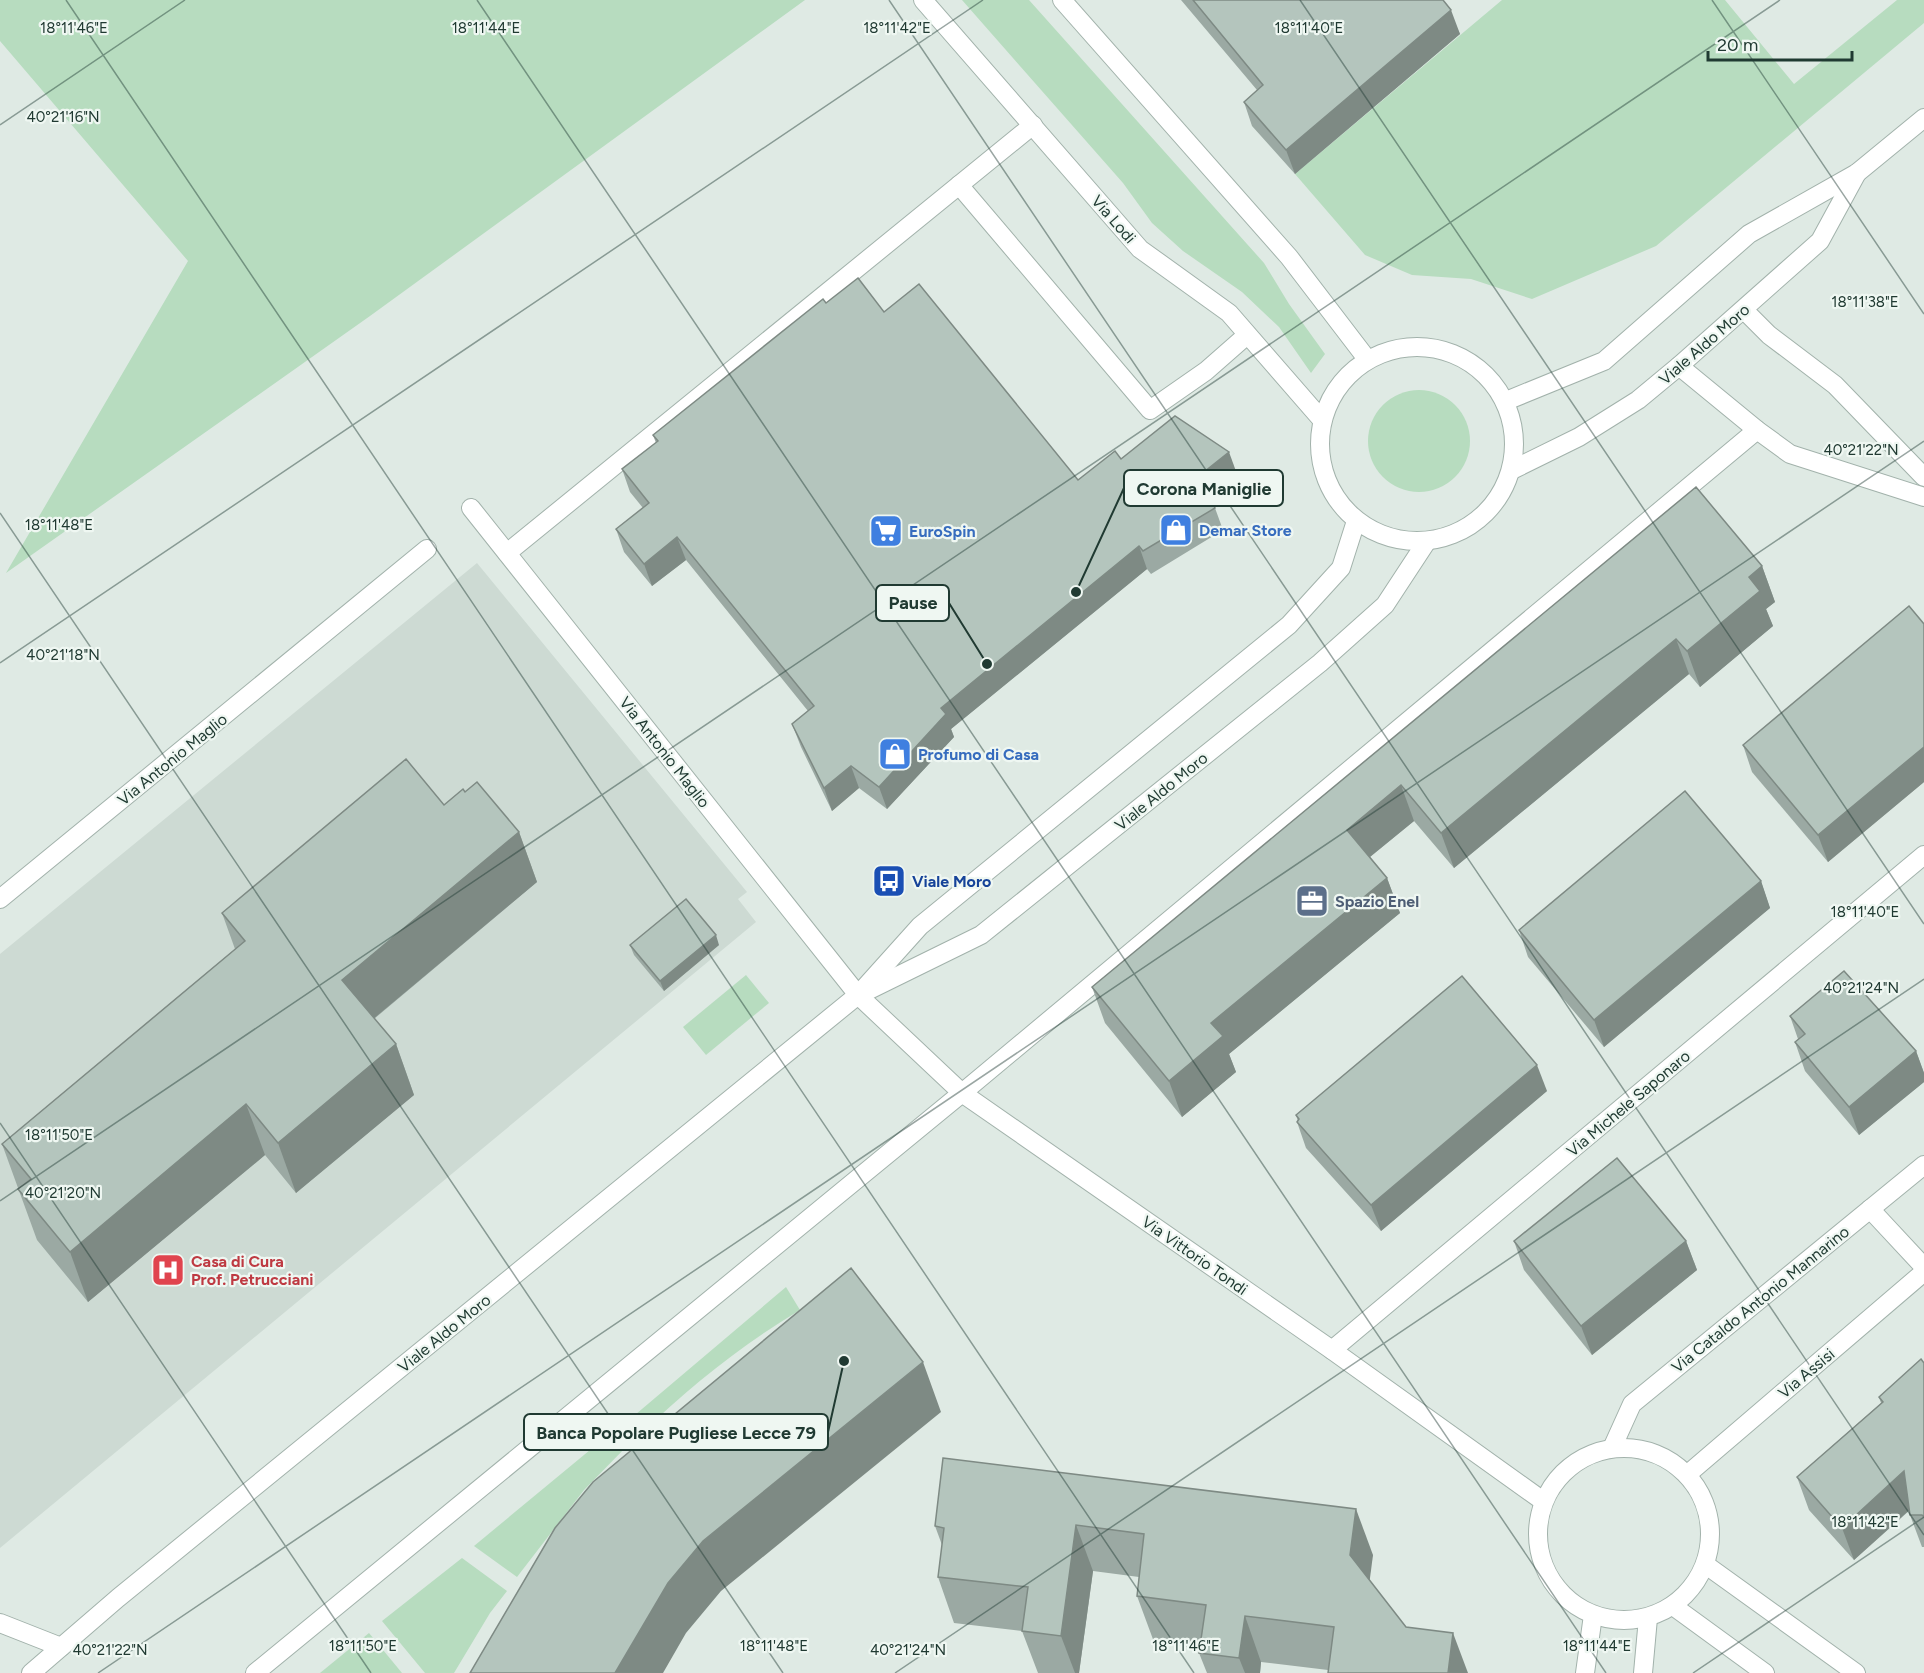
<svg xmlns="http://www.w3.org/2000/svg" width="1924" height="1673" viewBox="0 0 1924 1673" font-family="Figtree,sans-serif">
  <rect width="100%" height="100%" fill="#dfeae4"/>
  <path fill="#cddad3" d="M477 563 747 892 738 899 756 922 0 1548V954Z"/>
  <g fill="#b7dcbf">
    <path d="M0 0H805L370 316 6 573 188 261 0 41Z"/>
    <path d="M962 0H1029L1264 263 1289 304 1325 354 1311 373 1279 327 1242 292 1183 251 1152 223 1123 183Z"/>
    <path d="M1502 0H1725L1794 84 1897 0H1924V23L1656 246 1532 299 1471 279 1412 275 1365 255 1295 174Z"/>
    <circle cx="1419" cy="441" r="51"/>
    <path d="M746 975 769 1003 706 1055 683 1027Z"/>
    <path d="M786 1287 800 1310C742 1345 690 1386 642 1433L629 1420Z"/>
    <path d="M613 1431 628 1445 584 1490 517 1577 474 1546Z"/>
    <path d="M462 1558 507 1591 490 1613 454 1673H425L382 1621Z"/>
    <path d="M369 1633 402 1673H320Z"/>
  </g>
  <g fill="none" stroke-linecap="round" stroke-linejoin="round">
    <g stroke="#a2b2ab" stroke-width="20">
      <g id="minor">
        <path d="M923 0 1140 249 1229 313 1322 420"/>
        <path d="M1062 0 1289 257 1367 359"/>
        <path d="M959 185 1150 410 1206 371 1247 335"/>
        <path d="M1744 310 1769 335 1835 385 1924 477"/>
        <circle cx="1417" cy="444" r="97"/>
        <path d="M1679 366 1757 430 1790 454 1924 497"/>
        <path d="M1506 401 1604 361 1749 234 1857 173 1924 118"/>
        <path d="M1512 470 1579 437 1638 400 1679 366 1820 241 1857 173"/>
        <path d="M471 508 858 995 962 1093 1332 1350 1543 1501"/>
        <path d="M507 553 1033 125"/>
        <path d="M0 899 427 549"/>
        <path d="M865 992 981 935 1320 663 1385 605 1427 541"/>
        <path d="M1870 1209 1924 1267"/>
        <path d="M1332 1350 1924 855"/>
        <path d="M1613 1446 1632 1404 1924 1165"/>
        <circle cx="1624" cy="1534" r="86"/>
        <path d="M1689 1473 1924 1272"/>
        <path d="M1706 1565 1856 1673"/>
        <path d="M1673 1606 1765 1673"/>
        <path d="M0 1623 61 1647"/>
        <path d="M31 1673 118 1598 858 995 920 926 1289 625 1341 568 1356 521"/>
        <path d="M255 1673 962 1093 1757 430"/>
        <path d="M1585 1673 1593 1615"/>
        <path d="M1643 1673 1648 1618"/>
      </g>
    </g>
    <use href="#minor" stroke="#fff" stroke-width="18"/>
  </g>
  <g fill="#9ba9a3">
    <path d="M1181 0H1443L1460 34 1295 174 1252 126 1244 102 1257 90Z"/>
    <path d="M826 303 884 312 1078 480 1121 459 1237 474 1209 497 1215 508 1223 530 1151 574 1147 569 951 729 954 737 887 809 859 788 832 811 801 747 792 724 808 711 686 560 652 586 624 552 616 529 643 508 630 492 622 469 656 443 653 435Z"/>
    <path d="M1696 487 1762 566 1775 602 1766 609 1773 626 1700 687 1689 674 1454 868 1414 821 1370 857 1387 878 1400 913 1229 1054 1236 1072 1182 1117 1105 1023 1092 987Z"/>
    <path d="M1924 624V782L1828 862 1752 772 1743 745Z"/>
    <path d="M465 792 519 832 537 882 374 1019 396 1044 414 1095 296 1193 265 1155 88 1302 37 1240 2 1144 235 949 222 913 444 805Z"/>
    <path d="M1761 881 1770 908 1604 1047 1528 957 1519 930Z"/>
    <path d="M630 945H719L664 991 634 955Z"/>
    <path d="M1790 1016 1916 1051 1924 1073V1082L1859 1135 1805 1071 1795 1042 1798 1039Z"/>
    <path d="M1547 1091 1381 1231 1306 1148 1297 1122 1298 1121 1296 1115Z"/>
    <path d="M1514 1241H1686L1697 1270 1592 1355 1524 1270Z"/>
    <path d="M1924 1363V1547H1922L1910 1515V1510L1854 1560 1809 1510 1797 1477 1881 1403 1879 1397Z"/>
    <path d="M943 1458 1373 1555 1328 1670 1261 1662 1260 1673H1207L1199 1653 1200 1648 1154 1642 1137 1596 1139 1577 1093 1571 1079 1673H1038L1022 1631 954 1623 938 1577 942 1545 935 1526Z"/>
  </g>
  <g fill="#7e8a84">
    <path d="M1451 10 1460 34 1295 174 1286 150Z"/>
    <path d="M1229 452 1237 474 1207 499 1199 476Z"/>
    <path d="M677 537 686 560 652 586 644 564Z"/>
    <path d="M1139 546 1147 569 951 729 954 737 887 809 879 787 941 708Z"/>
    <path d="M1762 566 1775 602 1766 609 1773 626 1700 687 1687 651 1749 577Z"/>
    <path d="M1676 639 1689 674 1454 868 1441 833Z"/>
    <path d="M1924 747V782L1828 862 1818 835Z"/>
    <path d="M851 766 859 788 832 811 824 788Z"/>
    <path d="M1401 785 1414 821 1360 865 1347 830Z"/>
    <path d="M519 832 537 882 360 1030 342 980Z"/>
    <path d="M1387 878 1400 913 1229 1054 1236 1072 1182 1117 1169 1081 1211 1023Z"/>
    <path d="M1761 881 1770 908 1604 1047 1594 1020Z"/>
    <path d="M716 935 719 945 664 991 660 981Z"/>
    <path d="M396 1044 414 1095 296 1193 278 1143Z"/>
    <path d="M1916 1051 1924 1073V1082L1859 1135 1849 1107Z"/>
    <path d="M1537 1065 1547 1091 1381 1231 1371 1205Z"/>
    <path d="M246 1104 265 1155 88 1302 70 1252Z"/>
    <path d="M1686 1241 1697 1270 1592 1355 1581 1326Z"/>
    <path d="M923 1362 941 1412 721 1591 686 1633 663 1673H615L668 1583 703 1541Z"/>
    <path d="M1904 1471 1916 1504 1854 1560 1842 1528Z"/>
    <path d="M1356 1509 1373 1555 1367 1601 1350 1555Z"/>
    <path d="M1076 1525 1093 1571 1079 1673H1075L1061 1636Z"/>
    <path d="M1245 1616 1261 1662 1260 1673H1245L1239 1658Z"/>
    <path d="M1453 1633 1468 1673H1448Z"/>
  </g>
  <g fill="#b4c5bd" stroke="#7e8a84" stroke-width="1.5">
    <path d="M1193 0H1443L1451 10 1286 150 1244 102 1263 85Z"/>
    <path d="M858 278 884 312 919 284 1078 480 1115 451 1121 459 1175 416 1229 452 1199 476 1215 508 1143 551 1139 546 941 708 946 714 879 787 851 766 824 788 792 724 814 706 677 537 644 564 616 529 649 503 622 469 658 441 653 435 823 299 826 303Z"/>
    <path d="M1696 487 1762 566 1749 577 1760 591 1687 651 1676 639 1441 833 1401 785 1347 830 1387 878 1211 1023 1223 1036 1169 1081 1092 987Z"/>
    <path d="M1909 606 1924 624V747L1818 835 1743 745Z"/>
    <path d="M406 759 444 805 463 789 465 792 477 782 519 832 342 980 396 1044 278 1143 246 1104 70 1252 18 1189 31 1179 2 1144 245 941 222 913Z"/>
    <path d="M1685 791 1761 881 1594 1020 1519 930Z"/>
    <path d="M686 899 716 935 660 981 630 945Z"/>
    <path d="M1844 971 1916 1051 1849 1107 1795 1042 1805 1034 1790 1016Z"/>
    <path d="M1462 976 1537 1065 1371 1205 1297 1122 1299 1119 1296 1115Z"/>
    <path d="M1617 1158 1686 1241 1581 1326 1514 1241Z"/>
    <path d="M851 1268 923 1362 703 1541 668 1583 615 1673H470L555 1528 593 1482Z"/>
    <path d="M1921 1359 1924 1363V1517L1922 1515H1910L1904 1471 1842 1528 1797 1477 1883 1402 1879 1397Z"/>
    <path d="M943 1458 1356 1509 1350 1555 1406 1627 1453 1633 1448 1673H1328L1334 1627 1245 1616 1239 1658 1199 1653 1206 1605 1137 1596 1144 1534 1076 1525 1061 1636 1022 1631 1028 1587 938 1577 944 1528 935 1526Z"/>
  </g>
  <path fill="none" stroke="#203a32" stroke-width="1.5" stroke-opacity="0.45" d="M66 0 1194 1673M477 0 1606 1673M889 0 1924 1535M1300 0 1924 924M1712 0 1924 314M0 125 185 0M0 513 783 1673M0 663 983 0M0 1123 371 1673M0 1201 1780 0M98 1673 1924 441M895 1673 1924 979M1693 1673 1924 1517"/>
  <defs>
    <g id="shop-square" transform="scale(1.725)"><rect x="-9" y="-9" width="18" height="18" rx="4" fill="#3f7fe0" stroke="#eff7f2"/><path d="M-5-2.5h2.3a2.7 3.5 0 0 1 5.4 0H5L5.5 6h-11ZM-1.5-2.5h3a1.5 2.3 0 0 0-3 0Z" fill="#fff"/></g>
    <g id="supermarket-square" transform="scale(1.725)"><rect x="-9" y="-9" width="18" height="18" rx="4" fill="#3f7fe0" stroke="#eff7f2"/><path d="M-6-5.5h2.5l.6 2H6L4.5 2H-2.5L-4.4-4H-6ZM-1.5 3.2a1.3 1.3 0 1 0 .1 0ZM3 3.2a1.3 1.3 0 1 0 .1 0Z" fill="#fff"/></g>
    <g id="bus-square" transform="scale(1.725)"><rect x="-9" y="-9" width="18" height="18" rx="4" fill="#1a4fb4" stroke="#eff7f2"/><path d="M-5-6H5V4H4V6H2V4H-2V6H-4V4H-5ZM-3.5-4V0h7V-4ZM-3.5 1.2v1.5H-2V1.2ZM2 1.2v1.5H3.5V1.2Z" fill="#fff"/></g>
    <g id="office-square" transform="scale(1.725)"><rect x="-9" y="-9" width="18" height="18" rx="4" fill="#5c6f8a" stroke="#eff7f2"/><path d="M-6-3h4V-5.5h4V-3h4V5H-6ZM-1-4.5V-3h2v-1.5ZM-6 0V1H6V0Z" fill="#fff"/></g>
    <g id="hospital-square" transform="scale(1.725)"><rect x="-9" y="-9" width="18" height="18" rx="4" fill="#e0444e" stroke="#eff7f2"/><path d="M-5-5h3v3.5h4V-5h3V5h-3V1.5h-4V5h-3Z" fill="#fff"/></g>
  </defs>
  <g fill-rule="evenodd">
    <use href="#shop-square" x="1176" y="530"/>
    <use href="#supermarket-square" x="886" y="531"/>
    <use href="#shop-square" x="895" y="754"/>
    <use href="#bus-square" x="889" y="881"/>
    <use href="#office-square" x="1312" y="901"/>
    <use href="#hospital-square" x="168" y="1270"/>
  </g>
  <g text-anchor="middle" stroke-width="4.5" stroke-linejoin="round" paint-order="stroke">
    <g font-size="16" fill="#203a32" stroke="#eff7f2">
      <text transform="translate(1114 219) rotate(49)" y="6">Via Lodi</text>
      <text transform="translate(1704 344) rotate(-41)" y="6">Viale Aldo Moro</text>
      <text transform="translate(665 752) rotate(52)" y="6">Via Antonio Maglio</text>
      <text transform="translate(172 759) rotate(-39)" y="6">Via Antonio Maglio</text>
      <text transform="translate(1161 791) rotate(-39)" y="6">Viale Aldo Moro</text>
      <text transform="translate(1628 1103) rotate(-40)" y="6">Via Michele Saponaro</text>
      <text transform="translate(1195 1255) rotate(35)" y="6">Via Vittorio Tondi</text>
      <text transform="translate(1760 1299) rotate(-39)" y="6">Via Cataldo Antonio Mannarino</text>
      <text transform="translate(444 1333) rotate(-39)" y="6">Viale Aldo Moro</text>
      <text transform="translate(1806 1373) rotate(-40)" y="6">Via Assisi</text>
    </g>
    <g font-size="16" font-weight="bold" fill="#366cbe" stroke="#eff7f2" text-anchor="start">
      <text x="1199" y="536">Demar Store</text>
      <text x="909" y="537">EuroSpin</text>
      <text x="918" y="760">Profumo di Casa</text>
    </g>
    <g font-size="16" font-weight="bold" fill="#164399" stroke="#eff7f2" text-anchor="start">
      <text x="912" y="887">Viale Moro</text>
    </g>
    <g font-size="16" font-weight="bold" fill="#4e5e75" stroke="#eff7f2" text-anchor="start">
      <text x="1335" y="907">Spazio Enel</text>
    </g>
    <g font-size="16" font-weight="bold" fill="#be3a42" stroke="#eff7f2" text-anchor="start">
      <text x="191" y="1267">Casa di Cura<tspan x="191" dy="18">Prof. Petrucciani</tspan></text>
    </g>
  </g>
  <g font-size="15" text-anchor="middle" fill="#203a32" stroke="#eff7f2" stroke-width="4.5" stroke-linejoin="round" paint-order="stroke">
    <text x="74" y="33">18°11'46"E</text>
    <text x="897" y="33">18°11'42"E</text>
    <text x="486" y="33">18°11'44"E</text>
    <text x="1309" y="33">18°11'40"E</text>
    <text x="63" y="122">40°21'16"N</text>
    <text x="1865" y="307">18°11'38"E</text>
    <text x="1861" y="455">40°21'22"N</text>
    <text x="59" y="530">18°11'48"E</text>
    <text x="63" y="660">40°21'18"N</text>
    <text x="1865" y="917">18°11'40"E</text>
    <text x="1861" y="993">40°21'24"N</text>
    <text x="59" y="1140">18°11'50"E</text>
    <text x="63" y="1198">40°21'20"N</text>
    <text x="1865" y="1527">18°11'42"E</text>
    <text x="363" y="1651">18°11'50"E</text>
    <text x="774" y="1651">18°11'48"E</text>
    <text x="1186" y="1651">18°11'46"E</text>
    <text x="1597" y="1651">18°11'44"E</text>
    <text x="110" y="1655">40°21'22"N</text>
    <text x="908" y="1655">40°21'24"N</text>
  </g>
  <path fill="none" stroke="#203a32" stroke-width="2" d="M1076 592L1124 488M987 664L949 603M844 1361L828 1432"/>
  <g fill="#203a32" stroke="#eff7f2" stroke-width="2">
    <circle cx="1076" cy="592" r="6"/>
    <circle cx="987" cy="664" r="6"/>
    <circle cx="844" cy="1361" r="6"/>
  </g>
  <g fill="#eff7f2" stroke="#203a32" stroke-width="2">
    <rect x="1124" y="470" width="159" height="36" rx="6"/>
    <rect x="876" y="585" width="73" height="36" rx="6"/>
    <rect x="524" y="1414" width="304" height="36" rx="6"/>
  </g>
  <g font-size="18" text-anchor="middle" font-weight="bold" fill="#203a32">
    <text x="1204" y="495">Corona Maniglie</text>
    <text x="913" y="609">Pause</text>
    <text x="676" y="1439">Banca Popolare Pugliese Lecce 79</text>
  </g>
  <path d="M1708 51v9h144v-9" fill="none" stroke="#203a32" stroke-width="3"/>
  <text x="1717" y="51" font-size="18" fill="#203a32" stroke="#eff7f2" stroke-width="4.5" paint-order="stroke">20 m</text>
</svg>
